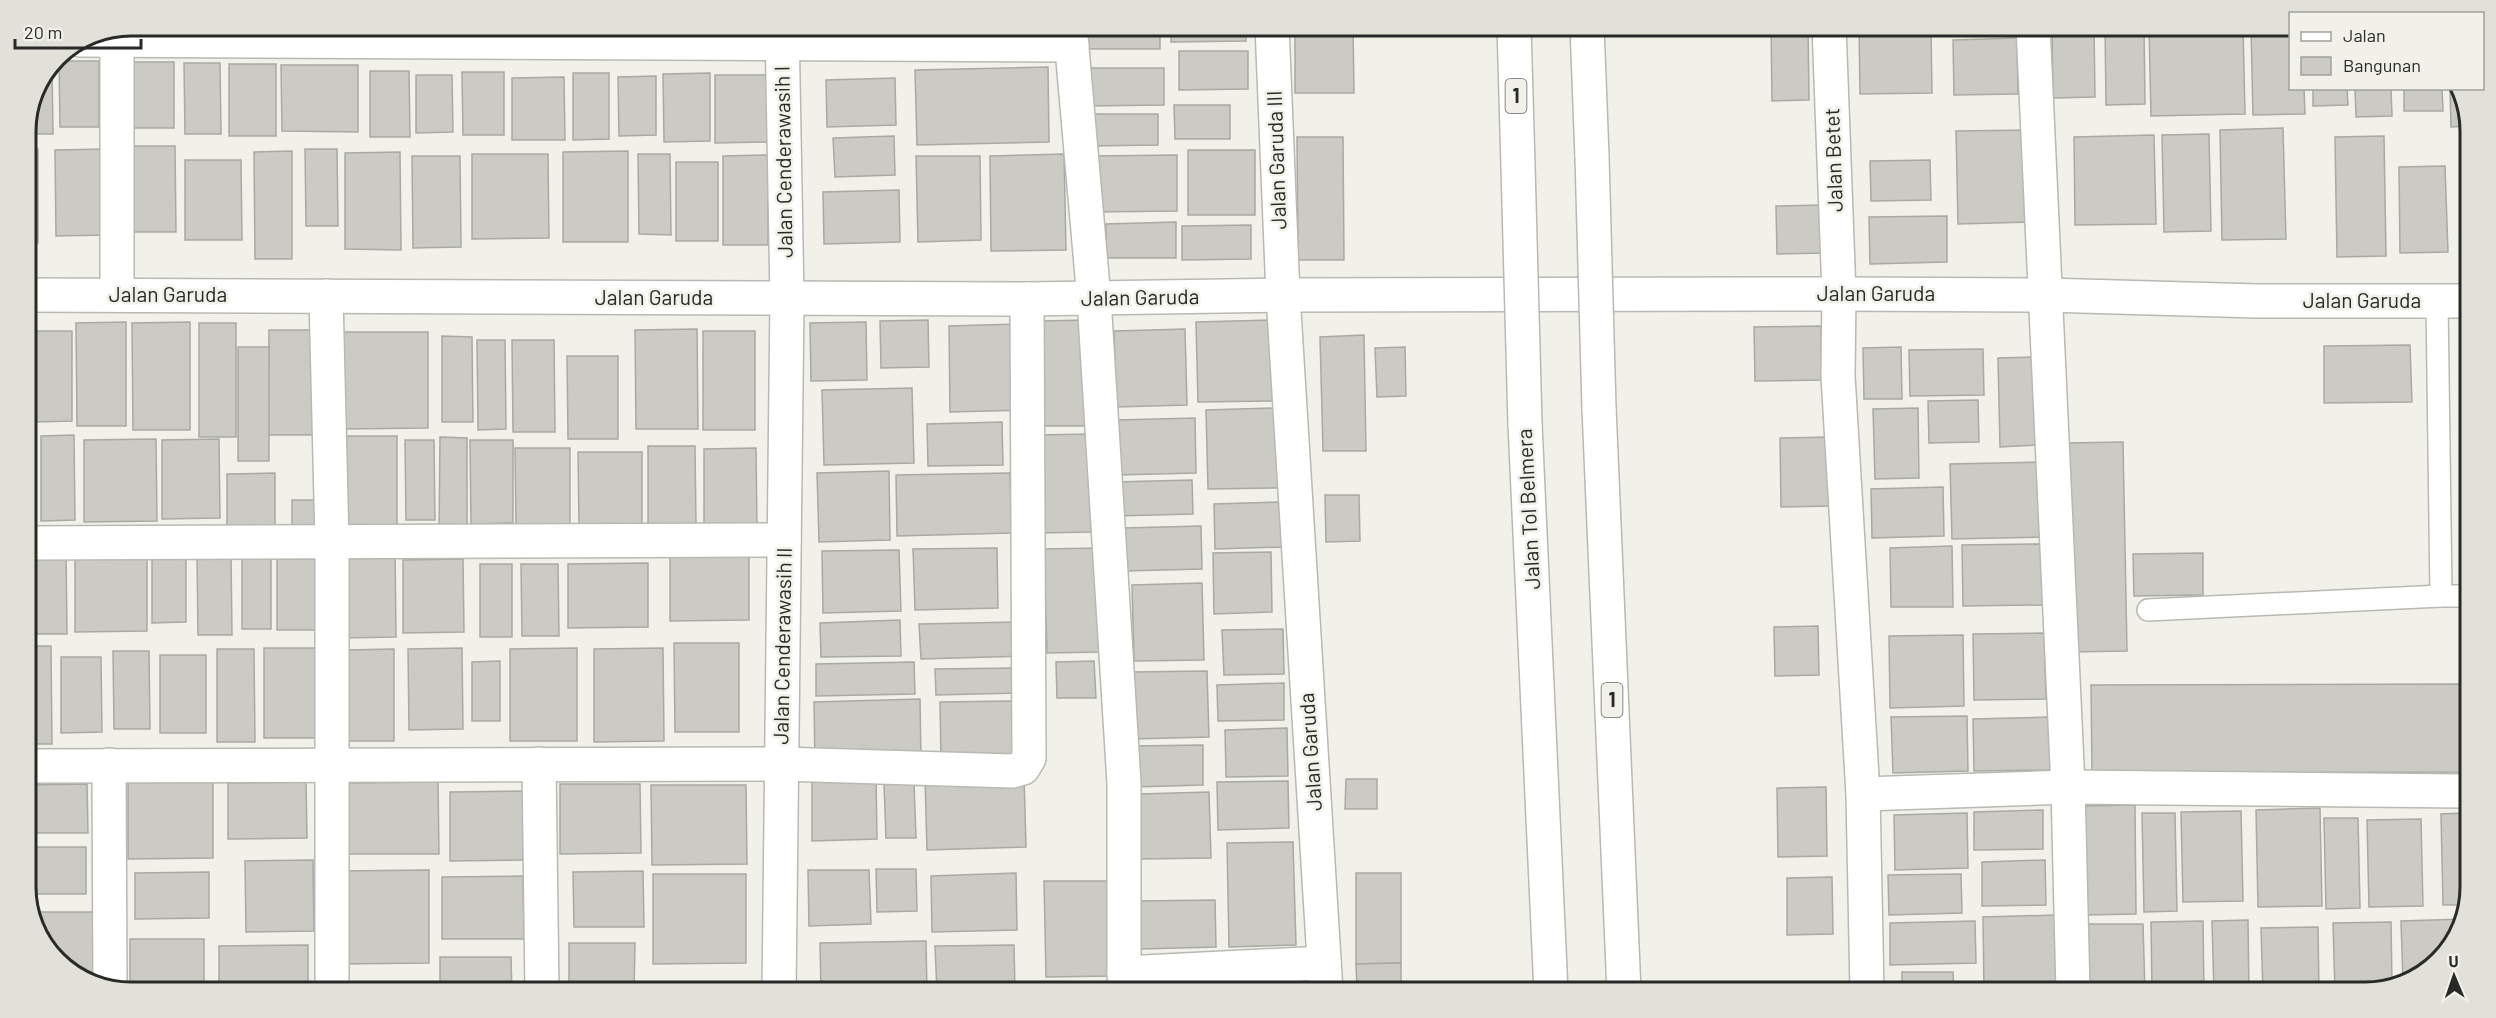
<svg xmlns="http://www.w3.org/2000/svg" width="2496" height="1018" viewBox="0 0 2496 1018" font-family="Barlow,sans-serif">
  <rect width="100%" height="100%" fill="#f1f1ea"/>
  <g fill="#cbcac4" stroke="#a9a9a3" stroke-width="1.5">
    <rect x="652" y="26" width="78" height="5"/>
    <path d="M826 26H913V30L826 32Z"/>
    <rect x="1082" y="26" width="78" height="23"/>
    <path d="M1171 26H1246V41L1171 42Z"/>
    <path d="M1295 26H1353L1354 93H1295Z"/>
    <path d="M1771 26H1808L1809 100 1772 101Z"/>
    <path d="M1859 26H1931L1932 93 1860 94Z"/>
    <path d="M2052 26H2094L2095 97 2053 98Z"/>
    <path d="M2144 26 2145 104 2106 105 2105 27Z"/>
    <path d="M2149 26H2243L2245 114 2151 116Z"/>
    <path d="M2290 26V88H2304L2305 114 2253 115 2251 27Z"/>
    <path d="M2017 38 2018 94 1954 95 1953 40Z"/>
    <path d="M1179 51H1248V89L1179 90Z"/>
    <path d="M59 61H99V127H60Z"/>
    <rect x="128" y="62" width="46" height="66"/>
    <path d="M184 63H220L221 134H185Z"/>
    <rect x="229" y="64" width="47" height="72"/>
    <path d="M52 65 53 134H26V124Z"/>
    <path d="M281 65H358V132L282 131Z"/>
    <path d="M1048 67 1049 142 917 145 915 70Z"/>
    <path d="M1086 68H1164V105L1086 106Z"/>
    <path d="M370 71H409L410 137H370Z"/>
    <path d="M462 72H504V135H463Z"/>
    <path d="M573 73H609V139L573 140Z"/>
    <path d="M710 73V141L664 142 663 74Z"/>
    <path d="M416 75H452L453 132 416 133Z"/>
    <path d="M715 75H768L769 142 715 143Z"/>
    <path d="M656 76V135L619 136 618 77Z"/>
    <path d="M564 77 565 140H512V78Z"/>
    <path d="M895 78 896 125 827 127 826 80Z"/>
    <path d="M2313 88H2347L2348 105 2313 106Z"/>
    <path d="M2355 88H2391L2392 116 2356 117Z"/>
    <path d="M2404 88H2442L2443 111H2404Z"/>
    <path d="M2450 88H2457L2470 126 2451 127Z"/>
    <path d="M1174 105H1230V139H1175Z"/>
    <path d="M1089 114H1158V145L1090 146Z"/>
    <path d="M2283 128 2286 239 2222 240 2220 130Z"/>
    <path d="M2029 130 2031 222 1958 224 1956 131Z"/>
    <path d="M2209 134 2211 231 2164 232 2162 135Z"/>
    <path d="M2154 135 2156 224 2075 225 2074 137Z"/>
    <path d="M894 136 895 175 835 177 833 138Z"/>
    <path d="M2384 136 2386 256 2337 257 2335 137Z"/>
    <path d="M1297 137H1343L1344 260H1298Z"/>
    <path d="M133 146H175L176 232H133Z"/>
    <path d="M2461 148H2470L2469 250H2463Z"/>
    <rect x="26" y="149" width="12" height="94"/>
    <path d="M106 149 107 235 56 236 55 150Z"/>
    <path d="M305 149H337L338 226H306Z"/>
    <rect x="1188" y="150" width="67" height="65"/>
    <path d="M292 151V259H255L254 152Z"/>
    <path d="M628 151V242H563V152Z"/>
    <path d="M400 152 401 250 345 249V153Z"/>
    <path d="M472 154H548L549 238 472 239Z"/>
    <path d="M638 154H670L671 235 639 234Z"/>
    <path d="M1064 154 1066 250 991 251 990 156Z"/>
    <path d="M768 155V245H723V156Z"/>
    <path d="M1177 155V211L1093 212V156Z"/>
    <path d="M412 156H460L461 247 413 248Z"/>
    <path d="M916 156H980L981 240 918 242Z"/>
    <path d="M185 160H241L242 240H185Z"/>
    <path d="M1930 160 1931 200 1871 201 1870 161Z"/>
    <rect x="676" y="162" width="42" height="79"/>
    <path d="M2445 166 2448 252 2400 253 2399 167Z"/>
    <path d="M899 190 900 242 824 244 823 192Z"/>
    <path d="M1823 205 1824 253 1777 254 1776 206Z"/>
    <path d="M1947 216V262L1870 264 1869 217Z"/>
    <path d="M1176 222V258H1106V224Z"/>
    <path d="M1251 225V259L1182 260V226Z"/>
    <path d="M928 320 929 367 881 368 880 321Z"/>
    <path d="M1087 320 1090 426H1043L1041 321Z"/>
    <path d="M1275 320 1277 401 1198 402 1196 322Z"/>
    <path d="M126 322V426H77L76 323Z"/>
    <path d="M190 322V430H133L132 323Z"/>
    <path d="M866 322 867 380 811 381 810 323Z"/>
    <rect x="199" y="323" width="37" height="114"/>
    <path d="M1022 324 1024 410 950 412 949 326Z"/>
    <path d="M1821 326 1822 380 1755 381 1754 327Z"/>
    <path d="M26 328H28L29 424H26Z"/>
    <path d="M697 329 698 429H636L635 330Z"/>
    <path d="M1185 329 1187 405 1116 407 1114 331Z"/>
    <path d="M269 330H321V435H268Z"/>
    <path d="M36 331H72V421L36 422Z"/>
    <rect x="703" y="331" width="52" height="99"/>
    <path d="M342 332H428V428L343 429Z"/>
    <path d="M1364 335 1366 451H1323L1320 337Z"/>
    <path d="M442 336 472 337 473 422H442Z"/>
    <path d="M477 340H505L506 429 478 430Z"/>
    <path d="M512 340H554L555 432H513Z"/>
    <path d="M2410 345 2412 402 2324 403V346Z"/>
    <rect x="238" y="347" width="31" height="114"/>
    <path d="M1405 347 1406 396 1377 397 1375 348Z"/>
    <path d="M1901 347 1902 399H1864L1863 348Z"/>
    <path d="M1983 349 1984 395 1910 396 1909 350Z"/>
    <path d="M567 356H618V439H568Z"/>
    <path d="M2035 357 2037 445 2000 447 1998 358Z"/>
    <path d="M912 388 914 463 824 465 822 390Z"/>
    <path d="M1978 400 1979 442 1929 443 1928 401Z"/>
    <path d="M1276 408 1278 488 1208 489 1206 410Z"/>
    <path d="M1918 408 1919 478 1875 479 1873 409Z"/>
    <path d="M1195 418 1196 473 1117 475 1116 420Z"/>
    <path d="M1002 422 1003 465 928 466 927 424Z"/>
    <path d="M1089 434 1091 532 1040 533 1038 435Z"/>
    <path d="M74 435 75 520 41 521V436Z"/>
    <rect x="342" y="436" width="55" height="93"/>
    <path d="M440 437 467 438V535L439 534Z"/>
    <path d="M1831 437 1832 506 1781 507 1780 438Z"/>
    <path d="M156 439 157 521 84 522V440Z"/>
    <path d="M219 439 220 518 162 519V440Z"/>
    <rect x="26" y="440" width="6" height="69"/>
    <path d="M405 440H434L435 520H406Z"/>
    <path d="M470 440H513V523L471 524Z"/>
    <path d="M2123 442 2127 651 2072 652 2068 443Z"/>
    <path d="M648 446H695L696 524H648Z"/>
    <path d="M515 448H570V524L516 525Z"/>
    <path d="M756 448 757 530 704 529V449Z"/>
    <path d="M578 452H642V525H579Z"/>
    <path d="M2041 462 2042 537 1952 539 1950 464Z"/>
    <path d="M889 471 890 540 819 542 817 473Z"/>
    <path d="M275 473V527H227V474Z"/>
    <path d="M1010 473 1012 533 897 536 896 475Z"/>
    <path d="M1192 480 1193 514 1115 516V482Z"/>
    <path d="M1943 487 1944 536 1872 538 1871 489Z"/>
    <path d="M1325 495H1359L1360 541 1326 542Z"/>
    <path d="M292 500H316V532L292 531Z"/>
    <path d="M1282 502 1284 547 1215 549 1214 504Z"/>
    <path d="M1201 526 1202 569 1125 571 1124 528Z"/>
    <path d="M2042 544 2043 605 1963 606 1962 545Z"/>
    <path d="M1952 546 1953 607H1891L1890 548Z"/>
    <path d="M395 547 396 637 342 638V548Z"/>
    <path d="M26 548H66L67 634H26Z"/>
    <path d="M997 548 998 608 915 610 913 549Z"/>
    <path d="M1097 548 1099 652 1047 653 1044 549Z"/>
    <path d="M147 549V631L75 632V550Z"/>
    <path d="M670 549H749V620L670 621Z"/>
    <path d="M899 550 901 611 823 613 822 551Z"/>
    <path d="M1271 552 1272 612 1214 614 1213 553Z"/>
    <path d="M2203 553V595L2134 596 2133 554Z"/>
    <path d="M197 555H231L232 635H198Z"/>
    <path d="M152 556H186V622L152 623Z"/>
    <rect x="242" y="557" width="29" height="72"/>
    <rect x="277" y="559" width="42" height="71"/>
    <path d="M463 559 464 632 403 633V560Z"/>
    <path d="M648 563V627L568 628V564Z"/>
    <rect x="480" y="564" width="32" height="73"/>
    <path d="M521 564H558L559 636H522Z"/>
    <path d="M1202 583 1204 660 1134 661 1132 585Z"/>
    <path d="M900 620 901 656 821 657 820 623Z"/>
    <path d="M1023 622V656L921 659 919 624Z"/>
    <path d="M1818 626 1819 675 1775 676 1774 627Z"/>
    <path d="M1283 629 1284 674 1224 675 1222 630Z"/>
    <path d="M2044 633 2046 699 1974 700 1973 634Z"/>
    <path d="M1963 635 1964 706 1890 708 1889 636Z"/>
    <path d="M674 643H739V732H675Z"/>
    <path d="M26 646H51L52 744H26Z"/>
    <rect x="264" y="648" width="59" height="90"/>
    <path d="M462 648 463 729 409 730 408 649Z"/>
    <path d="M577 648V741H510V649Z"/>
    <path d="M663 648 664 741 594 742V649Z"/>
    <path d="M217 649H254L255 742H217Z"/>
    <path d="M394 649V741H343V650Z"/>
    <path d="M113 651H149L150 729H114Z"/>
    <rect x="160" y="655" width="46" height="78"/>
    <path d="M61 657H101L102 732 61 733Z"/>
    <path d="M500 661V721H472V662Z"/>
    <path d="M1094 661 1096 698H1057L1056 662Z"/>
    <path d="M914 662 915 694 816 696V664Z"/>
    <path d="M1022 668V693L936 695 935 669Z"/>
    <path d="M1207 671 1209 737 1133 739 1131 672Z"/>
    <path d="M1284 683V720L1218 721 1217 685Z"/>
    <path d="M2465 684 2464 772 2092 773 2091 685Z"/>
    <path d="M920 699 921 761 815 763 814 702Z"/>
    <path d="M1012 701 1013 760 941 761 940 702Z"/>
    <path d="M1967 716 1968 771 1893 773 1891 717Z"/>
    <path d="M2049 717 2050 770 1974 771 1973 719Z"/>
    <path d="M1287 728 1288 776 1226 777 1225 730Z"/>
    <path d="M1203 745V785L1134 787V746Z"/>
    <path d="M1024 775 1026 847 927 850 925 778Z"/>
    <path d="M213 778V858L128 859V779Z"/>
    <path d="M876 778 877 839 812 841V779Z"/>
    <path d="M1346 779H1377V809H1345Z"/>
    <path d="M1288 781 1289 828 1218 830 1217 782Z"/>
    <path d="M306 782 307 838 228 839V783Z"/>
    <path d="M438 782 439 854H340L339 783Z"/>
    <path d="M914 783 916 838H886L884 784Z"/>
    <path d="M87 784 88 833H26V785Z"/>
    <path d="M560 784H640L641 853 560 854Z"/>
    <path d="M651 785H746L747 864 652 865Z"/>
    <path d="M1826 787 1827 856 1778 857 1777 788Z"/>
    <path d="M523 791V860L450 861V792Z"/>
    <path d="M1209 792 1211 858 1141 859 1140 794Z"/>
    <path d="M2135 805 2136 914 2085 915 2083 806Z"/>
    <path d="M2320 808 2322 906 2258 907 2256 810Z"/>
    <path d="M2043 810V849L1974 850V812Z"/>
    <path d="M2241 811 2243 901 2183 902 2181 812Z"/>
    <path d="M1967 813 1968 868 1895 870 1894 815Z"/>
    <path d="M2142 813H2175L2177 911 2144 912Z"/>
    <path d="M2464 813 2463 905H2443L2441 814Z"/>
    <path d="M2324 818H2358L2360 908 2326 909Z"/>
    <path d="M2421 819 2423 906 2369 907 2367 820Z"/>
    <path d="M1293 842 1296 945 1229 947 1227 843Z"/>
    <rect x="26" y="847" width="60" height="47"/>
    <path d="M313 860 314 931 246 932 245 861Z"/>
    <path d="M2045 860 2046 905 1982 906V862Z"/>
    <path d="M876 869H916L917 911 877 912Z"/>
    <path d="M429 870V963L339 964 338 871Z"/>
    <path d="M808 870H869L871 924 809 926Z"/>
    <path d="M643 871 644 927H574L573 872Z"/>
    <path d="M209 872V918L135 919V873Z"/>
    <path d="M1016 873 1017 930 932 932 931 876Z"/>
    <path d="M1356 873H1401V963L1356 964Z"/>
    <path d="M653 874H746V963L653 964Z"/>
    <path d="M1961 874 1962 913 1889 915 1888 875Z"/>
    <path d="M523 876 524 939H442V877Z"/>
    <path d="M1832 877 1833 934 1787 935V878Z"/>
    <path d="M1044 881H1108L1110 976 1046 977Z"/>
    <path d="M1215 900 1216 947 1140 949 1139 901Z"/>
    <path d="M32 912H94V974L78 975 47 951Z"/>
    <path d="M2055 915 2057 991 1984 992 1983 917Z"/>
    <path d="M2463 919V927L2424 975 2403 981 2401 921Z"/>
    <path d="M2248 920 2249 992H2214L2212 921Z"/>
    <path d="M1975 921 1976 963 1890 965V923Z"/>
    <path d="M2203 921 2204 992H2152L2151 922Z"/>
    <path d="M2391 922 2392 984 2366 992H2335L2333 923Z"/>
    <path d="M2084 924H2143L2145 992H2085Z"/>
    <path d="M2318 927 2319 992H2263L2261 928Z"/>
    <rect x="130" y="939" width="74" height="53"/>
    <path d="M926 941 927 992H821L820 943Z"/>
    <path d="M569 943H635L634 992H569Z"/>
    <path d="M308 945V992H219V946Z"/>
    <path d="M1014 945 1015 992H937L935 946Z"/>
    <path d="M440 957H511L512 992H440Z"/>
    <path d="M1401 963V992H1357L1356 964Z"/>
    <path d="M1902 972H1953L1954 992H1902Z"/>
    <path d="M737 985V992H644V986Z"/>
    <rect x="347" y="986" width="80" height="6"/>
  </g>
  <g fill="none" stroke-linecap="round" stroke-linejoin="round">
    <g stroke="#b9b9b3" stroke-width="24">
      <g id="lane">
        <path d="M2437 301 2441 596H2466"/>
        <path d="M2148 610 2441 596"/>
      </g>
    </g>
    <g stroke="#b9b9b3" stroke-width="36">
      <g id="street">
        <path d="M1070 26 1094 299 1124 783V973"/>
        <path d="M1272 26 1283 295 1326 992"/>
        <path d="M1829 26 1839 294 1838 376 1863 794 1867 992"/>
        <path d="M2033 26 2068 787 2073 992"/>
        <path d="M80 40 1072 45"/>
        <path d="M117 295V28"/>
        <path d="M326 296 332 542V992"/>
        <path d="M26 543 784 540"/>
        <path d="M539 764 542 992"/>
        <path d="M109 765 110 988"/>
        <path d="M26 766 781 764 1012 771 1023 768 1029 758 1027 299"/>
        <path d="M1863 794 2068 787 2464 791"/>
        <path d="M779 992 787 299 782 26"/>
        <path d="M1125 992 1124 973 1324 963"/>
      </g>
    </g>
    <g stroke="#b9b9b3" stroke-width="36">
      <path id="secondary" d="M26 295 1027 299 1283 295 1839 294 2046 295 2257 301H2469"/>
    </g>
    <g stroke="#b9b9b3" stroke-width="36">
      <g id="highway">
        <path d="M1514 26 1518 166"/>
        <path d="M1587 26 1592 157"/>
        <path d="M1599 408 1624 992"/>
        <path d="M1525 424 1551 992"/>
      </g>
    </g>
    <use href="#lane" stroke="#fff" stroke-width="21"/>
    <use href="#street" stroke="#fff" stroke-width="33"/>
    <use href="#secondary" stroke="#fff" stroke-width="33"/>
    <use href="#highway" stroke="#fff" stroke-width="33"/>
    <g stroke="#b9b9b3" stroke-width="36" stroke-linecap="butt">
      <g id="highway-bridge">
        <path d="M1592 157 1599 408"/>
        <path d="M1518 166 1525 424"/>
      </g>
    </g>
    <use href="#highway-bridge" stroke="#fff" stroke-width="33"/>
  </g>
  <g text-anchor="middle" stroke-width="5" stroke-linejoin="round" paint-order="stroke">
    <g fill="#f1f1ea" stroke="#656562" stroke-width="1.5">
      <rect x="1505.5" y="79" width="21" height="34" rx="4.5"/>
      <rect x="1601.5" y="683" width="21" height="34" rx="4.5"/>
    </g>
    <g font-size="20" font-weight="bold" fill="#292927">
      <text x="1516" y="103">1</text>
      <text x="1612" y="707">1</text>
    </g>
    <g font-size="21" fill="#292927" stroke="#f1f1ea">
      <text transform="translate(1277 160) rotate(-92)" y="7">Jalan Garuda III</text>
      <text transform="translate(1834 160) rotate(-92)" y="7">Jalan Betet</text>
      <text transform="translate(784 162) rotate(-91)" y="7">Jalan Cenderawasih I</text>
      <text x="1876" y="301">Jalan Garuda</text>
      <text x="168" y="302">Jalan Garuda</text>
      <text x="654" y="305">Jalan Garuda</text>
      <text transform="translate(1140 298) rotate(-1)" y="7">Jalan Garuda</text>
      <text x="2362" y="308">Jalan Garuda</text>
      <text transform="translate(1529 509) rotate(-93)" y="7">Jalan Tol Belmera</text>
      <text transform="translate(783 646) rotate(-89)" y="7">Jalan Cenderawasih II</text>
      <text transform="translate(1311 752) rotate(-94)" y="7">Jalan Garuda</text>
    </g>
  </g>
  <path d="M0 0H2496V1018H0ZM131 36H2365A95 95 0 0 1 2460 131V887A95 95 0 0 1 2365 982H131A95 95 0 0 1 36 887V131A95 95 0 0 1 131 36Z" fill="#e1e1da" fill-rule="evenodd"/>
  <path fill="none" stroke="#292927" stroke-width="3" d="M131 36H2365A95 95 0 0 1 2460 131V887A95 95 0 0 1 2365 982H131A95 95 0 0 1 36 887V131A95 95 0 0 1 131 36Z"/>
  <rect x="2289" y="12" width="195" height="78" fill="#f1f1ea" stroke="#a1a19c" stroke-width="1.5"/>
  <rect x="2301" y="32" width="30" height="9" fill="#ffffff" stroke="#a1a19c" stroke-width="1.5"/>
  <text x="2343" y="42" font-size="18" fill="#292927">Jalan</text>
  <rect x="2301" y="57" width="30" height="18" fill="#cbcac4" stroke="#a1a19c" stroke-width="1.5"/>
  <text x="2343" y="72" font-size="18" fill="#292927">Bangunan</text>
  <g transform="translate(2454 976) rotate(358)" stroke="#f1f1ea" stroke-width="4.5" paint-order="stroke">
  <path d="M0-4.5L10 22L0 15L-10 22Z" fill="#292927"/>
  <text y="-9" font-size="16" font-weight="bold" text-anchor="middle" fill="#292927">U</text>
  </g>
  <path d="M15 39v9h126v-9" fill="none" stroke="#292927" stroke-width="3"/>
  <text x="24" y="39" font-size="18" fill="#292927" stroke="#f1f1ea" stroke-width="4.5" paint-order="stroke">20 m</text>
</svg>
